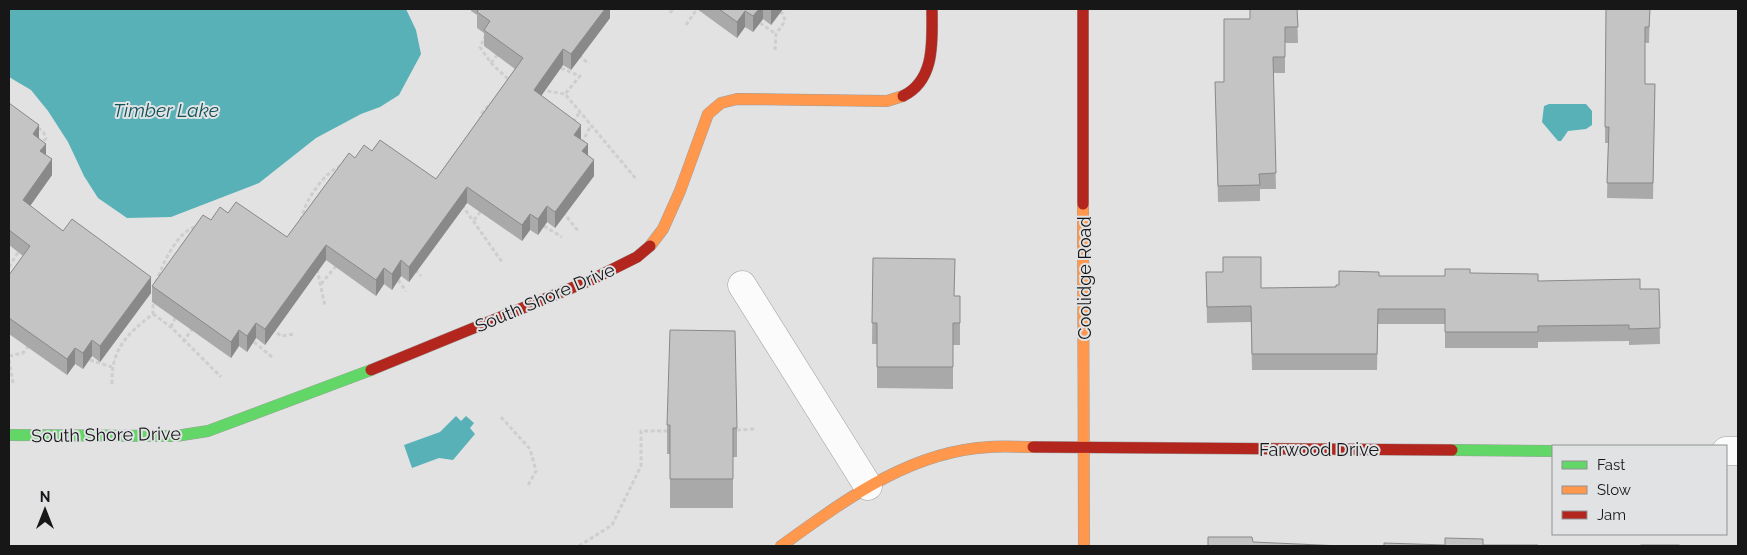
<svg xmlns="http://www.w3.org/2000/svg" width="1747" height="555" viewBox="0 0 1747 555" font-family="Raleway,sans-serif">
  <rect width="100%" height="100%" fill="#e2e2e3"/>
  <g fill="#59b1b8">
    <path d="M9 9H406L416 30 421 54 399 95 380 107 361 114 316 138 259 183 171 217 127 218 98 198 84 176 68 142 48 111 31 90 9 77Z"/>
    <path d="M1549 104H1586L1592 111V125L1586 129 1568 131 1561 141H1558L1542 122 1544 106Z"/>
    <path d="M456 416 461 421 466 416 474 423 470 428 475 434 453 460 439 458 412 468 404 445 440 432Z"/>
  </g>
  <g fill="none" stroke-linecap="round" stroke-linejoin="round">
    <g stroke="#9f9f9f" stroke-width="29">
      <g id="street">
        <path d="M742 285 868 486"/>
        <path d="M1726 451H1738"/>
      </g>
    </g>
    <g stroke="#9f9f9f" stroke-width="12">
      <g id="fast">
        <path d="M9 435 176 436 208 431 371 370"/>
        <path d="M1452 450 1553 451"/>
      </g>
    </g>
    <g stroke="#9f9f9f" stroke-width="12">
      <g id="slow">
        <path d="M1083 204 1084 546"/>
        <path d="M650 246 663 229 680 191 708 114 721 103 737 99 887 101 903 96"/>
        <path d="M781 546C844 501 909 451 990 447 1004 446 1019 447 1033 447"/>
      </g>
    </g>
    <g stroke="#9f9f9f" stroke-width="12">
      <g id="jam">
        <path d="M1083 9V204"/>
        <path d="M903 96C936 80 932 40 932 9"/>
        <path d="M371 370 591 280 637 257 650 246"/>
        <path d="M1033 447 1452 450"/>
      </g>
    </g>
    <g stroke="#cececf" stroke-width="3" stroke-dasharray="4 2.5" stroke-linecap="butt">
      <path d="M670 13 673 9"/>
      <path d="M760 23 776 34"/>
      <path d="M686 25 697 9"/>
      <path d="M486 35 480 47 491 63 509 80"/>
      <path d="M775 50 776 34 785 21 783 14 777 9"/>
      <path d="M579 55 589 64"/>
      <path d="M491 63 499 53"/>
      <path d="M561 68 580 76 565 94 637 180"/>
      <path d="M541 90 565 94"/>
      <path d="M481 120V114L491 103"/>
      <path d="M573 122 580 112"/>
      <path d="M38 128 43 131 46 138 42 144"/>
      <path d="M582 143 591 125"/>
      <path d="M462 205 502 262"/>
      <path d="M563 212 578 231"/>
      <path d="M301 220C304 202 325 170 343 165"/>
      <path d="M474 220 482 210"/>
      <path d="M544 226 562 237"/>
      <path d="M9 267 19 251"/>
      <path d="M317 269 325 306"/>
      <path d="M415 270 421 276"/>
      <path d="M398 280 406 291"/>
      <path d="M156 282C163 264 177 229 199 226"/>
      <path d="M321 284 337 265"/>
      <path d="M153 314 171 327 221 377"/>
      <path d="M171 327 176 316"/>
      <path d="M272 329 281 336 295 334"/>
      <path d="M183 342 193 328"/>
      <path d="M254 342 272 357"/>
      <path d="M9 356 23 353 29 345"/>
      <path d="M9 360 13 383"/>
      <path d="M90 360 112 367"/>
      <path d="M112 384C111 349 127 334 153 314V301"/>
      <path d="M501 417 530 449 536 471 527 487"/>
      <path d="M737 430 756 429"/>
      <path d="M579 546 612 525 641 466V431H667"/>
    </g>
    <use href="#street" stroke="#fbfbfb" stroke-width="28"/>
    <use href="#fast" stroke="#63d668" stroke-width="11"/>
    <use href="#slow" stroke="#ff974d" stroke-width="11"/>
    <use href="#jam" stroke="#b3261e" stroke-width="11"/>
  </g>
  <g fill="#a9a9a9">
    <path d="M471 9H610V18L571 70 563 65 541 96 581 140 588 155 594 176 555 228 547 222 538 235 530 230 522 241 467 203 409 282 401 276 392 290 384 284 376 296 326 260 265 345 256 338 247 352 239 346 231 358 152 302V286L211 220 228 213 287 237 355 158 372 151 436 179 515 69 484 46V33L477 28V15L471 11Z"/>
    <path d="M697 9H783L771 25 763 19 753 32 745 27 737 38Z"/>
    <path d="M1297 9 1298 43H1285V73H1273L1276 189H1260V201L1218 202 1215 82H1224L1250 19Z"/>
    <path d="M1606 9H1650L1649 43H1645V84H1655L1653 199 1607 198 1608 143H1605Z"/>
    <path d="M9 103 39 139 46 155 52 175 30 206 63 231 151 293 100 362 92 356 83 369 75 364 67 375 9 334V275L23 256 9 245Z"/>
    <path d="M873 258 955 296H960V345H953V389L877 388V344H872Z"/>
    <path d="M1206 272 1261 288 1336 287 1339 285 1379 276H1445L1470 273 1538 281 1640 289H1659L1660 344 1629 345V341L1538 342V348H1445V324H1378L1377 370H1252L1251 322 1207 323Z"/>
    <path d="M667 425 737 428V457H733V508H670V454H667Z"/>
  </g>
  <g fill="#89898a">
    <path d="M605 9H610V18L571 70V54Z"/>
    <path d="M759 9H763V19L753 32V16Z"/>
    <path d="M771 9H783L771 25Z"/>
    <path d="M745 11V27L737 38V22Z"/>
    <path d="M563 49V65L534 106V90Z"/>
    <path d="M39 125V141L33 134Z"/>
    <path d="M581 125V141L574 135Z"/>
    <path d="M46 144V159L40 151Z"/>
    <path d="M588 144V160L582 151Z"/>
    <path d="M52 159V175L23 216V200Z"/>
    <path d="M594 160V176L555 228V212Z"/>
    <path d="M467 187V203L409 282V267Z"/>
    <path d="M547 206V222L538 235V219Z"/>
    <path d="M530 214V230L522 241V225Z"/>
    <path d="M326 245V260L265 345V329Z"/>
    <path d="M401 260V276L392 290V274Z"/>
    <path d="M384 268V284L376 296V280Z"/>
    <path d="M151 277V293L100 362V346Z"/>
    <path d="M256 323V338L247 352V336Z"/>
    <path d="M239 330V346L231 358V342Z"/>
    <path d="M92 340V356L83 369V353Z"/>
    <path d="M75 348V364L67 375V359Z"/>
  </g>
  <g fill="#c4c4c5" stroke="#89898a">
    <path d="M479 9H605L571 54 563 49 534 90 581 125 574 135 588 144 582 151 594 160 555 212 547 206 538 219 530 214 522 225 467 187 409 267 401 260 392 274 384 268 376 280 326 245 265 329 256 323 247 336 239 330 231 342 152 286 203 215 211 220 220 207 228 213 236 202 287 237 349 153 355 158 364 145 372 151 380 140 436 179 523 58 484 30 490 21 477 12Z"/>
    <path d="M719 9H759L753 16 745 11 737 22Z"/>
    <path d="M1250 9H1297L1298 27H1285V57H1273L1276 173 1259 174 1260 185 1218 186 1215 82H1224V19H1250Z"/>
    <path d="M1606 9H1650L1649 27H1645V84H1655L1653 183H1607L1609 127H1605Z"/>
    <path d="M9 103 39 125 33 134 46 144 40 151 52 159 23 200 63 231 72 219 151 277 100 346 92 340 83 353 75 348 67 359 9 318V275L30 246 9 230Z"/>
    <path d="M1223 257H1261V288L1336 287V285H1339V271L1379 272V276H1445V269H1470V273L1538 274V281L1640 279V289H1659L1660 328 1629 329V325L1538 326V332H1445V309H1378L1377 354H1252L1251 306 1207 307 1206 272H1223Z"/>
    <path d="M873 258 955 259 954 296H960V323H953V367H877V323H872Z"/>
    <path d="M670 330 735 331 737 428H733V479H670V425H667Z"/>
    <path d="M1208 537H1252L1253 542 1342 546H1208Z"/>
    <path d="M1445 538 1483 539V545H1538V546H1384V543L1445 545Z"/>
    <rect x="1641" y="545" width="38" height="1"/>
  </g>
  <g text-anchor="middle" stroke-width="4" stroke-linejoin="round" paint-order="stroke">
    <g font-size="18" fill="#171718" stroke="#e1e2e4">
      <text transform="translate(1085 278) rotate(-90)" y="6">Coolidge Road</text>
      <text transform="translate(545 298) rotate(-23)" y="6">South Shore Drive</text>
      <text transform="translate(106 435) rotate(-1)" y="6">South Shore Drive</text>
      <text x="1319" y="456">Farwood Drive</text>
    </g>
    <g font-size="19" font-style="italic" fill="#105358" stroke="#e1e2e4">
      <text x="166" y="117">Timber Lake</text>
    </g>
  </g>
  <rect width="1747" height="555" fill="none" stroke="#171718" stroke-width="20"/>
  <rect x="1552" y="445" width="175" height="90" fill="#e1e2e4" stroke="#909192"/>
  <rect x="1562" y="461" width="25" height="8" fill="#63d668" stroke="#909192"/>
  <text x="1597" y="470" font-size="15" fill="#171718">Fast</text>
  <rect x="1562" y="486" width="25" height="8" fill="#ff974d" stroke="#909192"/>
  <text x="1597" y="495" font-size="15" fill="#171718">Slow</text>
  <rect x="1562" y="511" width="25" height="8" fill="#b3261e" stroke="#909192"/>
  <text x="1597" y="520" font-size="15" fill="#171718">Jam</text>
  <g transform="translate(45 510)" stroke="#e1e2e4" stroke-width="4" paint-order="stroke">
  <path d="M0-4L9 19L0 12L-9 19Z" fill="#171718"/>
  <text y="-8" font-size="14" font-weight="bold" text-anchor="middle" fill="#171718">N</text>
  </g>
</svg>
